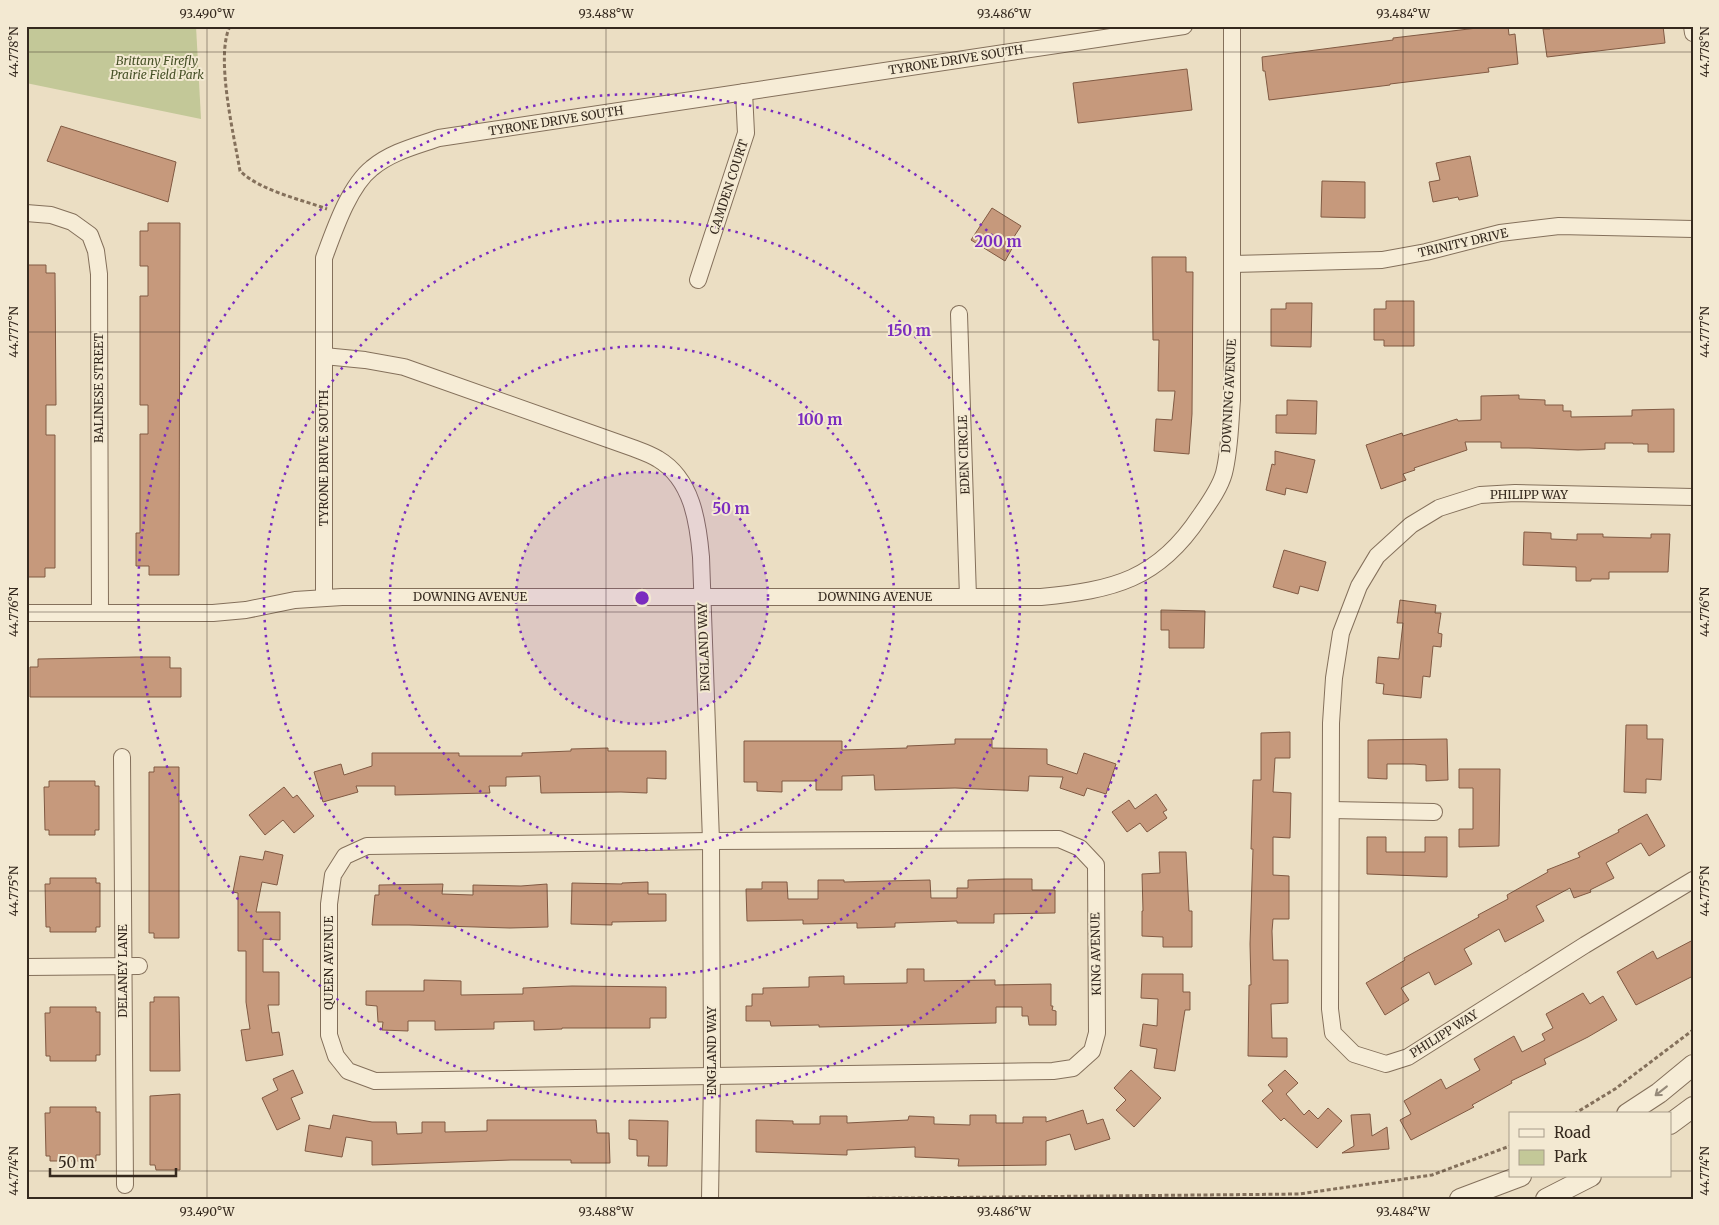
<svg xmlns="http://www.w3.org/2000/svg" width="1719" height="1225" viewBox="0 0 1719 1225" font-family="Merriweather,serif">
  <rect width="100%" height="100%" fill="#ebdec3"/>
  <path fill="#c3c898" d="M26 26H196L201 119 26 83Z"/>
  <g fill="#c6997c" stroke="#815a43">
    <path d="M1494 26H1508L1509 35 1515 34 1518 64 1488 68 1489 72 1390 84V85L1269 100 1265 71H1263L1262 57 1393 40V38Z"/>
    <path d="M1549 26H1663L1665 43 1547 57 1543 29H1550Z"/>
    <path d="M1187 69 1192 110 1078 123 1073 83Z"/>
    <path d="M61 126 176 162 168 202 47 161Z"/>
    <path d="M1470 156 1478 196 1459 200 1458 197 1433 202 1429 182 1440 180 1436 163Z"/>
    <path d="M1322 181 1365 182V218L1321 217Z"/>
    <path d="M992 208 1021 226 1010 243 1014 245 1005 261 971 240Z"/>
    <path d="M148 223H180L179 575H149V566H136V533H140V434H148V405H140V296H148V266H140V231H148Z"/>
    <path d="M1152 257H1186V272H1193L1192 414 1189 454 1154 451 1156 419 1172 420 1175 391H1158L1159 340H1153Z"/>
    <path d="M26 265H46V273H55L56 405H46V435H55V568H45V577H26Z"/>
    <path d="M1386 301H1414V346H1384V340H1374V309H1386Z"/>
    <path d="M1286 303H1312L1311 347 1271 346V309H1286Z"/>
    <path d="M1519 395V399L1545 400V405H1563V411H1571V417L1632 416V410L1674 409V452H1648V444H1633V443H1605V449L1578 450 1529 448H1501V442H1465L1467 450 1414 468 1415 470 1403 474 1406 480 1381 489 1366 445 1402 433 1403 436 1457 419 1458 421 1481 420V396Z"/>
    <path d="M1287 400 1317 401 1316 434 1276 433V415H1287Z"/>
    <path d="M1275 451 1315 460 1307 493 1286 488 1285 495 1266 490 1272 464 1275 465Z"/>
    <path d="M1524 532 1551 533V539L1577 540V534H1603V537L1651 538V534H1670L1668 572H1609V579H1591V581H1576V567L1523 565Z"/>
    <path d="M1284 550 1326 562 1318 591 1300 586 1298 594 1273 587Z"/>
    <path d="M1400 600 1436 605 1435 613H1441L1438 633 1442 634 1441 647 1433 646 1430 677 1423 676 1421 698 1383 694 1384 684 1376 683 1378 657 1399 659 1403 623H1397Z"/>
    <path d="M1161 610 1205 611 1204 648H1169V630H1161Z"/>
    <path d="M136 657H170V668H181V697H30V667H38V659Z"/>
    <path d="M1626 725H1647V739H1663L1661 780 1646 779V793L1624 792Z"/>
    <path d="M1290 732V758H1275L1273 792 1291 793 1290 838 1273 837V875L1289 876V919H1273L1272 931 1273 960H1288V1003L1271 1004 1272 1038H1287V1057L1248 1056 1249 985H1251L1250 944 1253 849H1251L1253 780H1261V733Z"/>
    <path d="M955 739H992V748L1047 749V764L1077 774 1084 753 1116 764 1106 794 1087 788 1084 796 1060 788 1063 777 1029 776 1028 791 955 788 875 790 874 775 842 776V790H816V781H782V792L757 791V782H744V741H842V750L907 748V746L955 744Z"/>
    <path d="M1447 739 1448 780 1426 781V765L1414 764H1387V779L1368 778V740Z"/>
    <path d="M608 748V751H666V779L647 778V793L621 792 541 793 540 776 506 777V786H489L490 793 395 795V786H356L358 792 323 802 314 772 341 764 344 775 372 766V753H459V756H522V753L571 751V749Z"/>
    <path d="M154 767H179V938H154V933H149V772H154Z"/>
    <path d="M1459 769H1500L1499 846 1459 847V829H1473V788H1459Z"/>
    <path d="M49 781H95V786H99V830H95V835H49V830H45L44 787H49Z"/>
    <path d="M284 787 293 798 297 795 314 816 294 833 283 820 265 835 249 815Z"/>
    <path d="M1156 794 1167 810 1163 812 1167 818 1147 832 1140 823 1127 832 1112 812 1129 800 1135 809Z"/>
    <path d="M1647 814 1665 846 1649 856 1641 843 1606 863 1614 878 1590 890 1591 892 1574 898 1570 888 1536 906 1544 921 1505 942 1499 929 1464 949 1472 964 1435 985 1429 972 1401 988 1409 1000 1385 1015 1366 983 1405 960 1404 958 1479 917 1478 915 1508 899 1507 895 1548 872 1547 870 1580 857 1578 853 1619 832 1618 830Z"/>
    <path d="M1367 837H1386V852H1425V837H1447V877L1367 874Z"/>
    <path d="M265 851 283 855 277 885 262 882 256 912H280V940L263 939V972H279V1005H268L272 1033 279 1032 283 1055 246 1061 241 1030 250 1029 246 1002V951H238V893L233 892 240 856 263 860Z"/>
    <path d="M1159 852H1186L1189 911H1192V947H1163V937L1142 936V911H1143L1142 874 1160 873Z"/>
    <path d="M50 878H96V883H100V927H96V932H50V927H46L45 884H50Z"/>
    <path d="M1006 879H1032V890H1055V913L994 914V923H957V921L895 923V927L857 928V923L803 924V920L747 921 746 889H762V882H787L788 899H818V880H844V882L930 880 931 898H957V888H968V880Z"/>
    <path d="M648 882V894H666V921L612 922V925L571 924 572 883 622 884V883Z"/>
    <path d="M443 884 442 894 473 895V885L521 886 547 884 548 927 510 928 409 925H372L375 895H379V885Z"/>
    <path d="M1693 940V976L1636 1005 1617 972 1653 951 1657 959Z"/>
    <path d="M907 969H924V981L995 980V985L1051 984V1006H1053L1052 1010 1056 1011V1025H1029L1028 1016H1022V1007H996V1023L819 1027V1025L771 1026 770 1021H746V1006H752V994H763V988L809 987V977L844 976V984L907 983Z"/>
    <path d="M1142 974H1183V992H1190V1010H1185L1175 1071 1154 1068 1157 1049 1140 1046 1143 1024 1157 1026 1158 999 1141 998Z"/>
    <path d="M424 980 461 981V995L523 994V988L572 986 666 987V1018H650V1028H562V1029L534 1030V1021L494 1022V1029L435 1030V1021H408V1031L382 1030 383 1022H378L377 1006 366 1005V991H424Z"/>
    <path d="M1583 993 1590 1004 1603 996 1617 1020 1588 1037 1544 1059 1546 1064 1511 1081 1512 1083 1472 1105 1474 1107 1411 1140 1400 1120 1411 1114 1404 1101 1441 1079 1446 1089 1480 1070 1474 1059 1514 1036 1522 1052 1545 1040 1542 1034 1553 1028 1546 1014Z"/>
    <path d="M154 997H179L180 1071H150V1002H154Z"/>
    <path d="M50 1007H96V1012H100V1055H96V1061H50V1056H46L45 1013H50Z"/>
    <path d="M293 1070 303 1093 291 1098 300 1119 277 1130 262 1098 278 1090 273 1079Z"/>
    <path d="M1131 1070 1161 1098 1134 1127 1116 1110 1126 1100 1114 1088Z"/>
    <path d="M1285 1070 1298 1083 1286 1094 1304 1115 1309 1110 1318 1119 1328 1108 1342 1121 1317 1148 1284 1118 1281 1121 1262 1101 1273 1091 1268 1085Z"/>
    <path d="M180 1094V1170H156L155 1165H150V1096Z"/>
    <path d="M50 1107H96V1112H100V1155H96V1161H50V1156H46L45 1113H50Z"/>
    <path d="M1083 1110 1087 1124 1103 1119 1110 1139 1075 1150 1070 1134 1046 1141V1165L958 1166 959 1159 915 1157V1147L847 1150V1155L756 1152V1120L793 1121V1124H820V1116H847V1123L908 1120 909 1116 934 1117V1124L970 1125V1115H996V1123H1023V1117H1046V1122Z"/>
    <path d="M1370 1114 1372 1136 1387 1127 1389 1149 1342 1153 1354 1146 1351 1115Z"/>
    <path d="M333 1115 372 1122H396L397 1134 422 1133V1122H445V1132L487 1131V1120H596L597 1133H609L610 1163H571V1160H511L372 1165V1141L346 1137 342 1157 305 1151 309 1125 330 1129Z"/>
    <path d="M629 1120 668 1121 667 1166H648L649 1156H637V1140L629 1139Z"/>
  </g>
  <g fill="none" stroke-linecap="round" stroke-linejoin="round">
    <g stroke="#84705b" stroke-width="18">
      <g id="minor">
        <path d="M1692 26 1693 33"/>
        <path d="M26 213 51 215 72 222 90 235 96 251 99 274 100 612"/>
        <path d="M1233 264 1382 260 1426 252 1500 233 1559 226 1693 229"/>
        <path d="M698 280 746 133 744 92"/>
        <path d="M959 314 968 597"/>
        <path d="M324 356 365 360 404 367 633 448C641 451 650 454 658 459 692 479 698 522 701 557L711 841 712 1076 710 1199"/>
        <path d="M1693 497 1515 493 1480 495 1439 508 1411 525 1377 556 1359 586 1341 633 1334 678 1331 723 1330 1009 1333 1033 1354 1054 1386 1064 1408 1057 1585 945 1693 880"/>
        <path d="M324 598V258C334 231 349 186 372 168 391 152 416 146 439 138L1184 26"/>
        <path d="M26 613H213L246 610 295 600 342 597H1041C1113 590 1158 580 1200 516 1209 503 1220 488 1224 473 1230 449 1230 424 1232 400V26"/>
        <path d="M122 757 125 1185"/>
        <path d="M1331 810 1434 812"/>
        <path d="M1059 839 1080 848 1096 865 1097 1033 1092 1051 1073 1068 1053 1071 375 1081 348 1071 336 1056 329 1035V904L333 875 345 856 367 846 711 841Z"/>
        <path d="M26 967 139 966"/>
      </g>
    </g>
    <g stroke="#84705b" stroke-width="22">
      <g id="tertiary">
        <path d="M1627 1114 1659 1093 1693 1065"/>
        <path d="M1670 1124 1693 1107"/>
        <path d="M1460 1199 1521 1176"/>
        <path d="M1546 1199 1591 1176"/>
      </g>
    </g>
    <g stroke="#84705b" stroke-width="3" stroke-dasharray="4 2.5" stroke-linecap="butt">
      <path d="M230 26C215 57 234 135 240 171 261 191 300 199 327 209"/>
      <path d="M1574 1114 1615 1089 1693 1030"/>
      <path d="M807 1199 1299 1194 1432 1175 1510 1146"/>
    </g>
    <use href="#minor" stroke="#f6ecd6" stroke-width="16"/>
    <use href="#tertiary" stroke="#f6ecd6" stroke-width="20"/>
  </g>
  <defs><path id="oneway-shaft" d="M-6 0H5M1.5-3L5.5 0L1.5 3" fill="none" stroke-width="1.6" stroke-linecap="round" stroke-linejoin="round" transform="scale(1.25)"/></defs>
  <use stroke="#968a7a" href="#oneway-shaft" transform="translate(1661 1091) rotate(142)"/>
  <path fill="none" stroke="#35291e" stroke-width="1" stroke-opacity="0.45" d="M207 26V1199M606 26V1199M1004 26V1199M1403 26V1199M26 52H1693M26 332H1693M26 612H1693M26 891H1693M26 1171H1510M1670 1171H1693"/>
  <circle cx="642" cy="598" r="126" fill="#7b2cbf" fill-opacity=".12"/>
  <g fill="none" stroke="#7b2cbf" stroke-width="2.5" stroke-dasharray="2.5 5">
    <circle cx="642" cy="598" r="126"/>
    <circle cx="642" cy="598" r="252"/>
    <circle cx="642" cy="598" r="378"/>
    <circle cx="642" cy="598" r="504"/>
  </g>
  <g text-anchor="middle" stroke-width="4" stroke-linejoin="round" paint-order="stroke">
    <g font-size="12" fill="#35291e" stroke="#f3e9d2">
      <text transform="translate(956 60) rotate(-9)" y="4">TYRONE DRIVE SOUTH</text>
      <text transform="translate(556 121) rotate(-9)" y="4">TYRONE DRIVE SOUTH</text>
      <text transform="translate(729 187) rotate(-72)" y="4">CAMDEN COURT</text>
      <text transform="translate(1463 243) rotate(-13)" y="4">TRINITY DRIVE</text>
      <text transform="translate(99 388) rotate(-90)" y="4">BALINESE STREET</text>
      <text transform="translate(1229 396) rotate(-87)" y="4">DOWNING AVENUE</text>
      <text transform="translate(964 455) rotate(-92)" y="4">EDEN CIRCLE</text>
      <text transform="translate(324 458) rotate(-90)" y="4">TYRONE DRIVE SOUTH</text>
      <text x="1529" y="499">PHILIPP WAY</text>
      <text x="470" y="601">DOWNING AVENUE</text>
      <text x="875" y="601">DOWNING AVENUE</text>
      <text transform="translate(704 647) rotate(-92)" y="4">ENGLAND WAY</text>
      <text transform="translate(1096 954) rotate(-91)" y="4">KING AVENUE</text>
      <text transform="translate(329 963) rotate(-90)" y="4">QUEEN AVENUE</text>
      <text transform="translate(123 971) rotate(-90)" y="4">DELANEY LANE</text>
      <text transform="translate(1444 1034) rotate(-32)" y="4">PHILIPP WAY</text>
      <text transform="translate(712 1051) rotate(-90)" y="4">ENGLAND WAY</text>
    </g>
    <g font-size="12" font-style="italic" fill="#465026" stroke="#f3e9d2">
      <text x="157" y="65">Brittany Firefly<tspan x="157" dy="14">Prairie Field Park</tspan></text>
    </g>
  </g>
  <circle cx="642" cy="598" r="8" fill="#7b2cbf" stroke="#f3e9d2" stroke-width="2.5"/>
  <g font-size="15" text-anchor="middle" font-weight="bold" fill="#7b2cbf" stroke="#f3e9d2" stroke-width="4" stroke-linejoin="round" paint-order="stroke">
    <text x="998" y="247">200 m</text>
    <text x="909" y="336">150 m</text>
    <text x="820" y="425">100 m</text>
    <text x="731" y="514">50 m</text>
  </g>
  <rect width="1719" height="1225" fill="none" stroke="#f3e9d2" stroke-width="55"/>
  <rect x="1509" y="1112" width="162" height="65" fill="#f3e9d2" stroke="#a79c8a"/>
  <rect x="1519" y="1129" width="25" height="8" fill="#f6ecd6" stroke="#a79c8a"/>
  <text x="1554" y="1138" font-size="15" fill="#35291e">Road</text>
  <rect x="1519" y="1150" width="25" height="15" fill="#c3c898" stroke="#a79c8a"/>
  <text x="1554" y="1162" font-size="15" fill="#35291e">Park</text>
  <path d="M50 1168v8h126v-8" fill="none" stroke="#35291e" stroke-width="2.5"/>
  <text x="58" y="1168" font-size="15" fill="#35291e" stroke="#f3e9d2" stroke-width="4" paint-order="stroke">50 m</text>
  <rect x="28" y="28" width="1664" height="1170" fill="none" stroke="#35291e" stroke-width="2"/>
  <g font-size="12" text-anchor="middle" fill="#35291e">
    <text x="207" y="18">93.490°W</text>
    <text x="606" y="18">93.488°W</text>
    <text x="1004" y="18">93.486°W</text>
    <text x="1403" y="18">93.484°W</text>
    <text transform="translate(14 52) rotate(-90)" y="4">44.778°N</text>
    <text transform="translate(1705 52) rotate(-90)" y="4">44.778°N</text>
    <text transform="translate(14 332) rotate(-90)" y="4">44.777°N</text>
    <text transform="translate(1705 332) rotate(-90)" y="4">44.777°N</text>
    <text transform="translate(14 612) rotate(-90)" y="4">44.776°N</text>
    <text transform="translate(1705 612) rotate(-90)" y="4">44.776°N</text>
    <text transform="translate(14 891) rotate(-90)" y="4">44.775°N</text>
    <text transform="translate(1705 891) rotate(-90)" y="4">44.775°N</text>
    <text transform="translate(14 1171) rotate(-90)" y="4">44.774°N</text>
    <text transform="translate(1705 1171) rotate(-90)" y="4">44.774°N</text>
    <text x="207" y="1216">93.490°W</text>
    <text x="606" y="1216">93.488°W</text>
    <text x="1004" y="1216">93.486°W</text>
    <text x="1403" y="1216">93.484°W</text>
  </g>
</svg>
